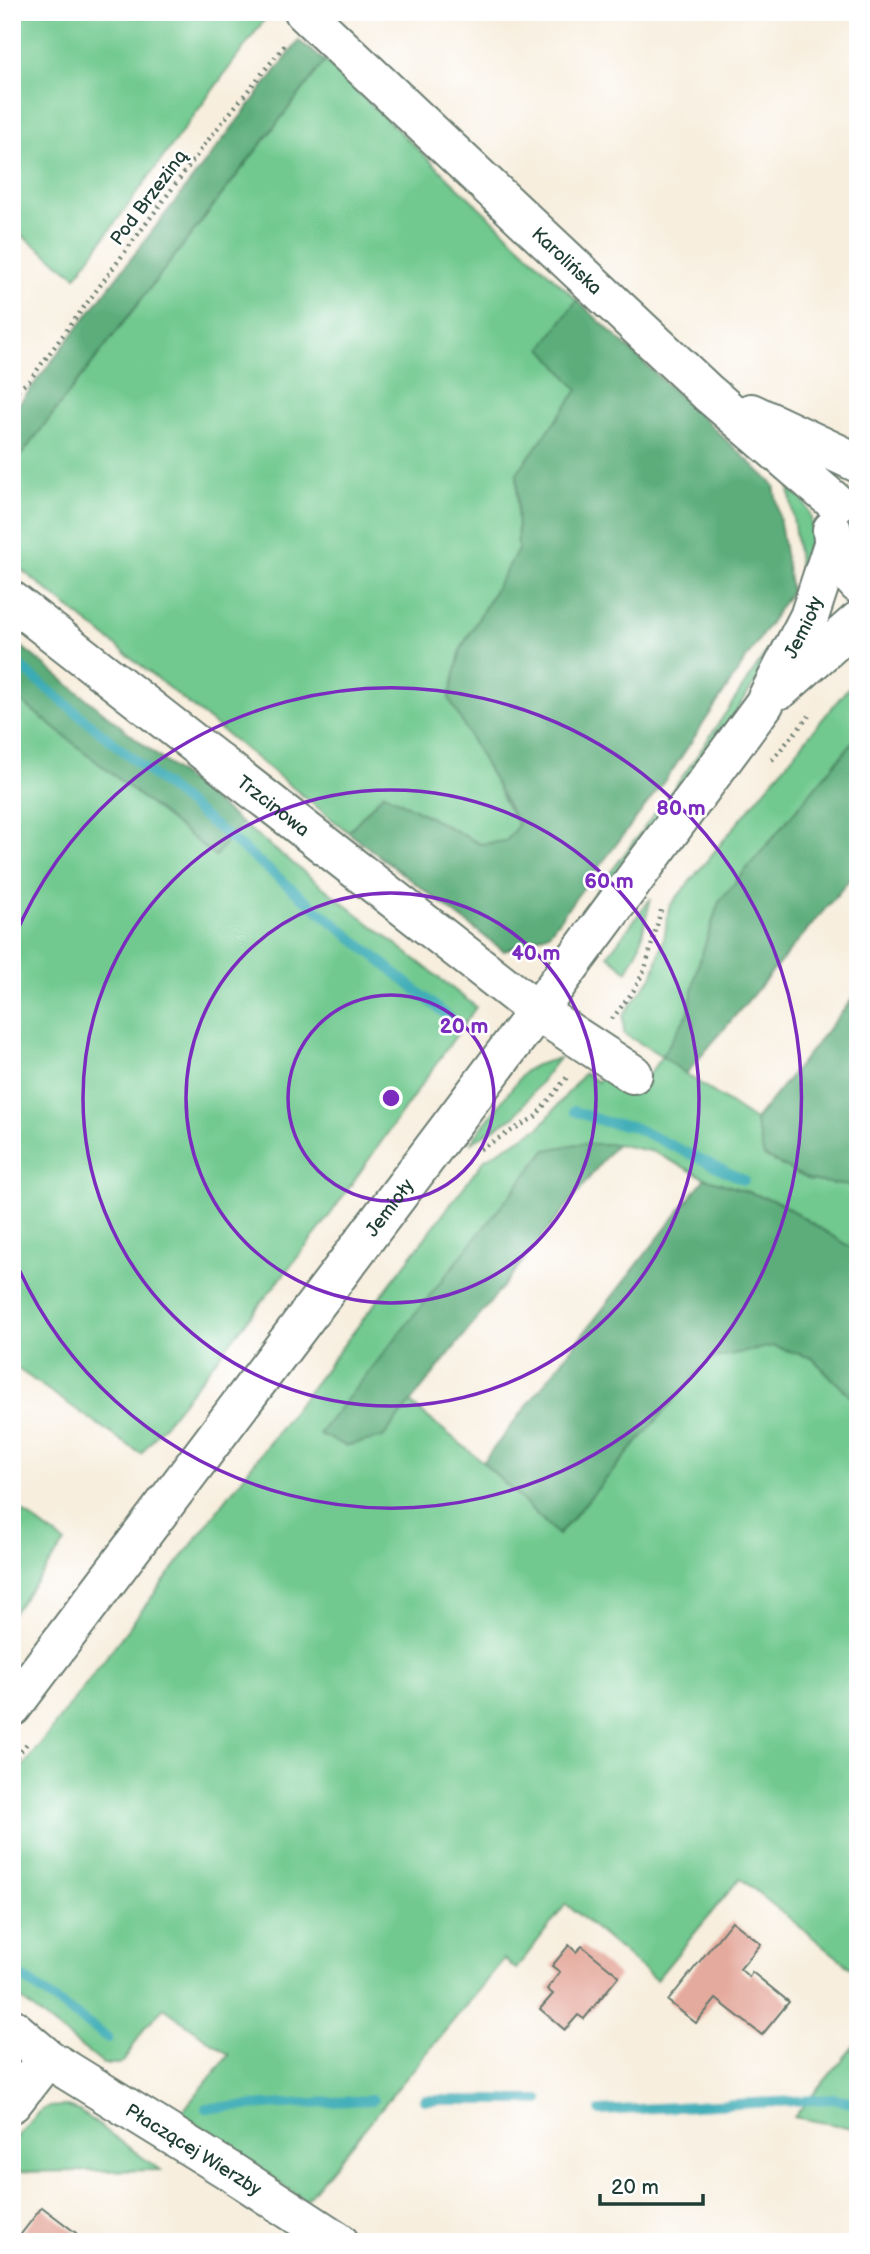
<svg xmlns="http://www.w3.org/2000/svg" width="870" height="2254" viewBox="0 0 870 2254" font-family="'Balsamiq Sans',sans-serif">
  <rect width="100%" height="100%" fill="#fff"/>
  <filter id="ink" filterUnits="userSpaceOnUse"><feTurbulence type="fractalNoise" baseFrequency=".0143" numOctaves="2"/><feDisplacementMap in="SourceGraphic" scale="14" xChannelSelector="R" yChannelSelector="G"/><feConvolveMatrix kernelMatrix="1 2 1 2 8 2 1 2 1" color-interpolation-filters="sRGB"/></filter>
  <filter id="wash" filterUnits="userSpaceOnUse"><feTurbulence type="fractalNoise" baseFrequency=".00686" numOctaves="4" result="noise"/><feDisplacementMap in="SourceGraphic" scale="28" xChannelSelector="R" yChannelSelector="G"/><feGaussianBlur stdDeviation="1.57" result="paint"/><feColorMatrix in="noise" values="0 0 0 0 0 0 0 0 0 0 0 0 0 0 0 0 0 1.4 0 .05"/><feComposite in="paint" operator="in"/></filter>
  <g filter="url(#wash)">
    <rect width="100%" height="100%" fill="#f7eede"/>
    <g fill="#71c98f" stroke="#488362" stroke-width="2">
      <path d="M12 12H270L76 276 12 228Z"/>
      <path d="M325 61 577 300 543 348 579 390 517 473 518 550 461 649 502 798 518 825 506 841 480 844 384 793 348 832 12 562V467Z"/>
      <path d="M789 487 804 502 810 514 818 561 804 600Z"/>
      <path d="M790 617 796 621 679 797 577 935 568 929 688 769Z"/>
      <path d="M858 682V736L719 902 696 972 689 1012 663 1056 686 1074 755 1120 764 1156 809 1180 858 1187V1252L778 1202 705 1178 654 1152 616 1144 383 1437 410 1403 483 1462 558 1535 708 1359 773 1345 812 1358 858 1404V1974L740 1878 656 1980 566 1904 516 1969 504 1959 305 2201 181 2113 229 2055 164 2008 146 2026 124 2061 119 2064H103L12 1992V1781L485 1159 540 1127 584 1073 598 1082 602 1076 634 1095 662 1056 624 1034 623 1015 653 975 665 934 669 907 848 688Z"/>
      <path d="M12 694 214 855 241 823 476 1007 320 1229 141 1454 12 1365Z"/>
      <path d="M651 898 639 948 627 971 608 955Z"/>
      <path d="M559 1058 515 1116 470 1143 525 1071 536 1065Z"/>
      <path d="M12 1504 65 1543 12 1614Z"/>
      <path d="M858 2041V2129L794 2117Z"/>
      <path d="M65 2106 79 2111 160 2170 12 2172V2143L36 2114 47 2107Z"/>
    </g>
    <g fill="#5cad7a" stroke="#3e7557" stroke-width="2">
      <path d="M299 41 325 61 12 467V413Z"/>
      <path d="M577 300 774 485 791 591 672 771 549 933 504 951 348 832 384 793 480 844 506 841 518 825 449 698 461 649 518 550 517 473 578 390 542 348Z"/>
      <path d="M12 639 241 823 215 856 12 694Z"/>
      <path d="M858 736V870L686 1074 662 1056 689 1012 696 972 719 902Z"/>
      <path d="M858 992V1187L809 1180 764 1156 755 1120Z"/>
      <path d="M577 1144H616L383 1437 346 1446 319 1434 546 1150Z"/>
      <path d="M705 1178 778 1202 858 1252V1404L812 1358 773 1346 709 1359 558 1535 483 1462Z"/>
    </g>
    <g fill="none" stroke-linecap="round" stroke-linejoin="round">
      <g stroke="#3aabb5" stroke-width="10">
        <path d="M12 660 450 1018"/>
        <path d="M574 1111 605 1122 631 1126 744 1180"/>
        <path d="M12 1970 108 2038"/>
        <path d="M425 2100H539"/>
        <path d="M206 2108 373 2100"/>
        <path d="M600 2111 833 2099 858 2104"/>
      </g>
    </g>
    <g id="blocks">
      <g fill="#e5aa9e">
        <path d="M732 1921 761 1944 740 1969 749 1977 752 1972 789 2002 762 2035 716 1999 696 2023 668 2001Z"/>
        <path d="M569 1945 576 1952 582 1946 619 1976 584 2019 578 2015 565 2030 540 2009 553 1994 547 1989 560 1972 552 1966Z"/>
        <path d="M42 2207 76 2233 69 2242H15Z"/>
      </g>
    </g>
  </g>
  <g filter="url(#ink)">
    <use href="#blocks" fill-opacity="0" stroke="#6b7b70" stroke-width="2"/>
    <g fill="none" stroke-linecap="round" stroke-linejoin="round">
      <g stroke="#6b7b70" stroke-width="42">
        <g id="minor">
          <path id="s1" d="M304 12 708 393 836 503"/>
          <path d="M751 413 858 463"/>
          <path d="M832 530C833 553 843 568 858 584"/>
          <path id="s2" d="M12 601 537 1011 633 1074"/>
          <path d="M781 689 858 621"/>
          <path id="s3" d="M12 1707 537 1011 764 704 809 617 833 544"/>
          <path id="s4" d="M12 2028 47 2058 233 2173 339 2242"/>
          <path d="M12 2103 47 2058"/>
        </g>
      </g>
      <g stroke="#6b7b70" stroke-width="4.5" stroke-dasharray="2 5" stroke-linecap="butt">
        <path d="M12 394 29 381 212 135 285 45"/>
        <path d="M772 760 809 716"/>
        <path d="M612 1019 634 990 645 969 662 907"/>
        <path d="M480 1149 535 1117 568 1076"/>
        <path d="M12 1762 29 1741"/>
      </g>
      <use href="#minor" stroke="#fff" stroke-width="38"/>
    </g>
  </g>
  <g fill="none" stroke="#7b2cbf" stroke-width="3.5">
    <circle cx="391" cy="1098" r="103"/>
    <circle cx="391" cy="1098" r="205"/>
    <circle cx="391" cy="1098" r="308"/>
    <path d="M14 938A410 410 0 1 1 14 1258"/>
  </g>
  <g text-anchor="middle" stroke-width="5" stroke-linejoin="round" paint-order="stroke">
    <g font-size="19" fill="#1f3d34" stroke="#fff">
      <text transform="translate(148 197) rotate(-53)" y="7">Pod Brzeziną</text>
      <text dy="7" stroke="none"><textPath href="#s1" startOffset="362">Karolińska</textPath></text>
      <text dy="7" stroke="none"><textPath href="#s3" startOffset="1340">Jemioły</textPath></text>
      <text dy="7" stroke="none"><textPath href="#s2" startOffset="332">Trzcinowa</textPath></text>
      <text dy="7" stroke="none"><textPath href="#s3" startOffset="626">Jemioły</textPath></text>
      <text dy="7" stroke="none"><textPath href="#s4" startOffset="219">Płaczącej Wierzby</textPath></text>
    </g>
  </g>
  <circle cx="391" cy="1098" r="10" fill="#7b2cbf" stroke="#fff" stroke-width="3.5"/>
  <g font-size="21" text-anchor="middle" font-weight="bold" fill="#7b2cbf" stroke="#fff" stroke-width="5" stroke-linejoin="round" paint-order="stroke">
    <text x="681" y="815">80 m</text>
    <text x="609" y="888">60 m</text>
    <text x="536" y="960">40 m</text>
    <text x="464" y="1033">20 m</text>
  </g>
  <rect width="870" height="2254" fill="none" stroke="#fff" stroke-width="42"/>
  <path d="M600 2194v10h103v-10" fill="none" stroke="#1f3d34" stroke-width="3.5"/>
  <text x="611" y="2194" font-size="21" fill="#1f3d34" stroke="#ffffff" stroke-width="5" paint-order="stroke">20 m</text>
</svg>
